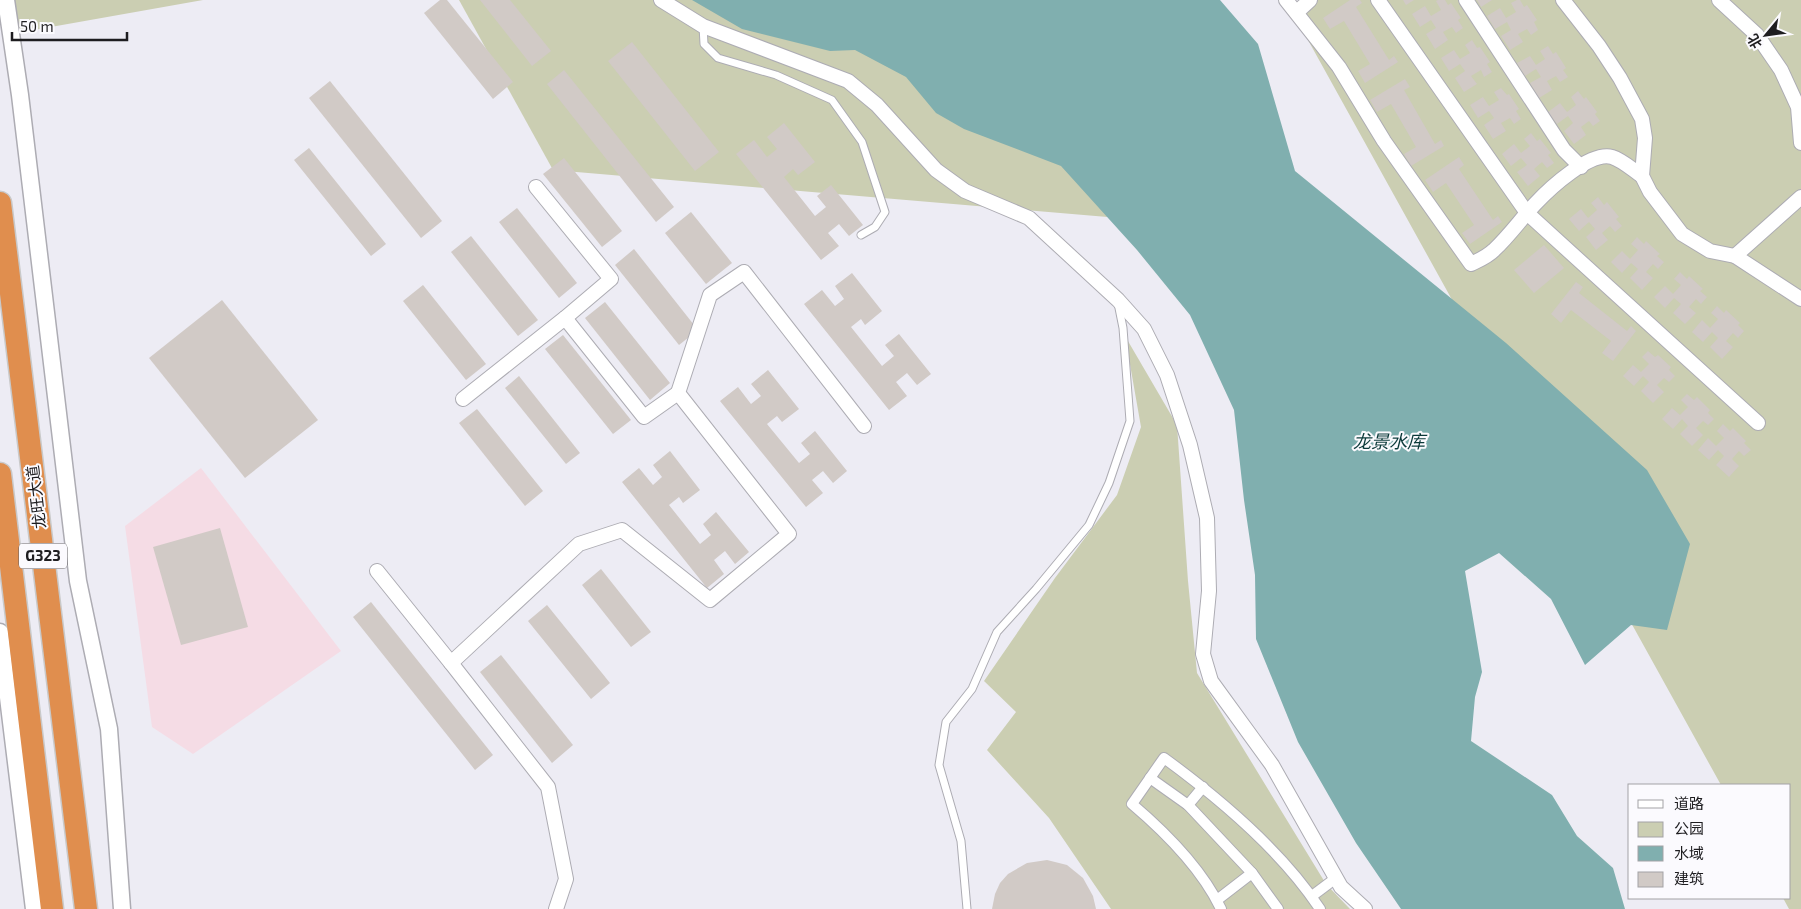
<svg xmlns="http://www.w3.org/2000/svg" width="1801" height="909" viewBox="0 0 1801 909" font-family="'Exo 2','Noto Sans SC',sans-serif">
  <rect width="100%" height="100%" fill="#edecf4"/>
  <path fill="#f5dce5" d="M201 468 341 651 193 754 152 727 125 526Z"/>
  <g fill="#cbceb2">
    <path d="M14 0H203L17 33Z"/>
    <path d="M459 0H1072L1131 219 553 170Z"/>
    <path d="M1298 0H1801V909H1789L1783 898H1790V785H1721L1303 31Z"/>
    <path d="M1125 336 1177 425 1188 581 1197 673 1326 884 1350 909H1111L1049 818 987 750 1016 712 984 681 1055 578 1117 495 1141 427Z"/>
  </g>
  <path fill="#80afaf" d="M692 0H1220L1258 44 1295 171 1506 343 1647 470 1690 544 1667 630 1631 625 1585 665 1551 599 1499 553 1465 571 1482 672 1475 697 1471 741 1552 795 1577 836 1613 868 1625 909H1401L1356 843 1298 742 1256 639 1255 575 1244 500 1234 410 1190 315 1137 250 1061 166 964 129 936 113 906 77 855 50 830 51 742 29Z"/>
  <g fill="#d1cac6">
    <path d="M440 0H447L513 82 493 99 424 13Z"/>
    <path d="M480 0H510L551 51 532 66Z"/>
    <path d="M1350 0H1360L1362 3 1356 7 1389 60 1394 56 1398 62 1365 83 1358 71 1370 64 1344 21 1330 29 1323 18Z"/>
    <path d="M1403 0H1414L1406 5Z"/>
    <path d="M1438 0H1445L1448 5 1451 3 1461 18 1458 20 1463 28 1456 33 1452 27 1443 32 1448 40 1435 49 1426 34 1436 28 1431 20 1420 27 1412 14 1425 6 1431 16 1441 10 1436 1Z"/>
    <path d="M1477 0H1492L1481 7Z"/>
    <path d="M1517 0H1520L1524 7 1527 5 1537 20 1534 22 1538 30 1531 35 1527 29 1518 34 1523 42 1510 50 1501 36 1511 30 1507 22 1495 29 1487 16 1500 8 1506 18 1516 12 1511 3Z"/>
    <path d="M1472 40 1477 48 1480 47 1490 62 1487 64 1492 72 1484 77 1481 70 1471 76 1477 84 1464 92 1455 78 1465 71 1460 64 1449 71 1441 58 1454 50 1460 59 1470 53 1465 45Z"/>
    <path d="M632 42 719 152 695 171 608 61Z"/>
    <path d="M1548 46 1553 54 1556 52 1566 68 1563 70 1568 77 1560 82 1556 76 1547 81 1552 90 1539 98 1530 83 1541 77 1536 69 1525 76 1517 63 1530 56 1536 65 1545 59 1540 51Z"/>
    <path d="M564 70 674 207 656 222 547 84Z"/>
    <path d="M1405 79 1410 87 1404 90 1435 144 1441 140 1444 146 1411 166 1404 154 1416 147 1391 104 1377 112 1370 100Z"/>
    <path d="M330 81 442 221 421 238 309 98Z"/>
    <path d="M1501 88 1507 95 1509 94 1519 109 1516 111 1521 119 1514 124 1510 118 1501 123 1506 131 1493 139 1484 125 1494 118 1489 111 1478 118 1470 105 1483 97 1489 106 1499 100 1494 92Z"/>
    <path d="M1578 91 1584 99 1586 97 1597 112 1595 114 1600 121 1593 126 1589 121 1581 127 1586 135 1574 144 1564 131 1573 123 1568 116 1557 124 1548 112 1560 103 1567 112 1576 105 1571 97Z"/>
    <path d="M784 123 815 162 798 175 793 169 784 177 815 216 826 207 817 196 831 185 863 225 849 236 839 224 828 233 839 246 821 260 736 154 754 140 767 157 777 149 767 137Z"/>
    <path d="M1531 133 1537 141 1540 139 1551 153 1548 155 1554 163 1547 168 1542 162 1534 169 1540 176 1528 186 1517 172 1527 165 1521 158 1511 166 1502 154 1514 144 1521 153 1530 146 1524 139Z"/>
    <path d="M309 148 386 244 371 256 294 160Z"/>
    <path d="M1459 157 1464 165 1459 169 1493 220 1498 216 1502 222 1470 244 1462 233 1474 225 1446 183 1433 192 1425 180Z"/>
    <path d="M564 158 622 231 602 247 543 174Z"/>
    <path d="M1598 197 1604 205 1607 202 1619 217 1616 219 1622 226 1615 232 1610 226 1602 233 1608 240 1596 250 1586 237 1595 229 1589 222 1579 231 1569 219 1581 209 1588 218 1597 210 1591 203Z"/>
    <path d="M517 208 577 283 559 298 499 222Z"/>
    <path d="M691 212 732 263 706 284 665 233Z"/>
    <path d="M471 236 538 320 518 336 451 252Z"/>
    <path d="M1637 237 1644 244 1646 241 1660 254 1657 256 1664 262 1658 269 1653 264 1646 272 1653 278 1642 290 1630 278 1638 269 1631 263 1622 273 1611 262 1622 251 1630 259 1638 250 1631 244Z"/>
    <path d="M1544 245 1564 268 1534 293 1514 270Z"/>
    <path d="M634 249 698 330 679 345 615 265Z"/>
    <path d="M1680 272 1687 279 1689 276 1703 289 1700 291 1707 297 1701 304 1696 299 1689 307 1696 313 1685 324 1673 313 1681 304 1674 298 1665 308 1654 297 1665 286 1673 294 1681 285 1674 279Z"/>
    <path d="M852 273 882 311 865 325 861 319 851 327 882 366 894 356 885 345 899 334 931 374 917 385 907 373 896 382 907 396 889 410 804 304 822 290 835 306 844 299 835 286Z"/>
    <path d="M1576 282 1583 287 1579 293 1627 331 1631 326 1636 331 1613 361 1602 353 1611 341 1571 310 1561 323 1551 314Z"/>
    <path d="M423 285 486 364 466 380 403 301Z"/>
    <path d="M222 300 318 420 245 478 149 358Z"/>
    <path d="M605 302 670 383 650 400 585 318Z"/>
    <path d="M1717 306 1724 313 1726 310 1740 323 1738 325 1744 331 1738 338 1733 333 1726 341 1733 347 1722 359 1710 347 1718 338 1712 332 1703 342 1692 332 1702 320 1710 328 1718 319 1711 313Z"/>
    <path d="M563 335 631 420 613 434 545 349Z"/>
    <path d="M1648 351 1655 357 1658 355 1671 367 1669 370 1675 376 1669 382 1664 378 1657 385 1664 392 1653 403 1641 391 1649 382 1643 376 1634 386 1623 376 1633 365 1641 372 1649 364 1642 357Z"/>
    <path d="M768 370 799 409 782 422 777 416 767 424 799 463 810 454 801 443 815 431 847 471 833 483 823 471 812 480 823 493 806 507 720 401 738 387 751 404 761 396 751 384Z"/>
    <path d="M519 376 580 453 566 464 505 388Z"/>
    <path d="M1687 394 1694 400 1697 397 1710 410 1708 413 1714 419 1708 425 1703 421 1696 428 1703 435 1692 446 1680 434 1688 426 1682 419 1673 429 1662 419 1672 408 1680 415 1688 407 1681 400Z"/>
    <path d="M477 409 543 491 525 506 459 423Z"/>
    <path d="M1723 424 1730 431 1733 428 1746 441 1744 443 1751 450 1744 456 1739 451 1732 459 1739 466 1729 477 1716 465 1724 456 1718 450 1709 460 1698 450 1708 438 1716 446 1724 438 1717 431Z"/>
    <path d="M670 451 700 490 683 503 679 497 669 505 700 544 711 535 703 524 716 512 749 552 735 564 725 551 714 560 724 574 707 588 622 482 639 468 653 485 662 477 653 465Z"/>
    <path d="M220 528 248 627 181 645 153 547Z"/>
    <path d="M601 569 651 632 631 647 582 585Z"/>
    <path d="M371 602 493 755 475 770 353 617Z"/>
    <path d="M547 605 610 683 591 699 528 621Z"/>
    <path d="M501 655 573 745 552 763 480 672Z"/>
    <path d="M1047 860 1067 865 1083 878 1093 896 1096 909H992L995 894 1000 883 1008 874 1027 863Z"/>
  </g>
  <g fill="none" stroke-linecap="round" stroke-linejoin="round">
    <g stroke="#adacb3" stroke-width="9">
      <g id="service">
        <path d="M703 26 704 44 718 58 776 75 832 100 862 142 885 212 875 227 861 235"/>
        <path d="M967 909 961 841 939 765 946 722 972 689 997 632 1036 589 1089 525 1109 483 1130 421 1123 328 1118 303"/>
      </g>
    </g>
    <g stroke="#adacb3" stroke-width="12">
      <g id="pedestrian">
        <path d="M1150 778 1188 805 1252 873"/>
        <path d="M1188 805 1203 787"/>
        <path d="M1312 896 1336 878"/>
        <path d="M1217 900 1252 873 1278 909"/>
        <path d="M1221 909C1202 869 1165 832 1132 804L1164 758C1220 799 1282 851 1320 909"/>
      </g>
    </g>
    <g stroke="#adacb3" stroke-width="16">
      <g id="minor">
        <path d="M661 0 703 26 848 81 877 105 936 170 965 191 1029 218 1118 300 1144 329 1167 375 1190 445 1207 518 1209 591 1203 654 1211 681 1272 765 1341 887 1365 909"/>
        <path d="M1286 0 1339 67 1384 141 1471 264C1479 260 1487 257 1494 250 1509 236 1521 219 1535 204 1550 188 1590 151 1612 157 1622 160 1633 170 1642 176"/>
        <path d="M1378 0 1527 213 1758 423"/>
        <path d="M1466 0 1564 150 1581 167"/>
        <path d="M1563 0 1599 46 1620 78 1642 119 1645 138 1642 176 1650 192 1682 234 1710 251 1735 256"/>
        <path d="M1719 0 1757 35 1781 70 1798 107 1801 143"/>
        <path d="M1297 12 1310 0"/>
        <path d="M536 187 611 279 565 318"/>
        <path d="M1801 197 1735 256 1801 299"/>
        <path d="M463 399 565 318 644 417 678 393"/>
        <path d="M377 571 451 663 579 544 622 530 710 600 789 534 678 393 710 295 744 272 864 426"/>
        <path d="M451 663 548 787 566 879 556 909"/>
      </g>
    </g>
    <g stroke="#adacb3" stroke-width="19">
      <g id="tertiary">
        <path d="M6 0 20 95 78 581 109 729 122 909"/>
        <path d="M0 632 34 909"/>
      </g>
    </g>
    <g stroke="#c9c9c9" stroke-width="25">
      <g id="trunk">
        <path d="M0 203 86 909"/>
        <path d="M0 474 52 909"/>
      </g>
    </g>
    <use href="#service" stroke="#fff" stroke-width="7"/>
    <use href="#pedestrian" stroke="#fff" stroke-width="10"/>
    <use href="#minor" stroke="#fff" stroke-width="14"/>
    <use href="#tertiary" stroke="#fff" stroke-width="16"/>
    <use href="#trunk" stroke="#e08e4e" stroke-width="22"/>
  </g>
  <g text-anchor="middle" stroke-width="4" stroke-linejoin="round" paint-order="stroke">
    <rect fill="#fbfafe" stroke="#605f63" stroke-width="1" x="19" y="543.5" width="48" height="25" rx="4"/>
    <g font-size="15" font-weight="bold" fill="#1e1d20">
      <text x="43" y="561">G323</text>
    </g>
    <g font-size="16" fill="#1e1d20" stroke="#fbfafe">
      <text transform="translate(36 497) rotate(-97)" y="6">龙旺大道</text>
    </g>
    <g font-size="18" font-style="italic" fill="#0a3939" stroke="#fbfafe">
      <text x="1389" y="448">龙景水库</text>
    </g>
  </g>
  <rect x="1628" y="784" width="162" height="115" fill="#fbfafe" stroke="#a3a2a5"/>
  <rect x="1638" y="800" width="25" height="8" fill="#ffffff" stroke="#a3a2a5"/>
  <text x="1674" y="809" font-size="15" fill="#1e1d20">道路</text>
  <rect x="1638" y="822" width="25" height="15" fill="#cbceb2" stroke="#a3a2a5"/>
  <text x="1674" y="834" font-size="15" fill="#1e1d20">公园</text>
  <rect x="1638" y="846" width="25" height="15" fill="#80afaf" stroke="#a3a2a5"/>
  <text x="1674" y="859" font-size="15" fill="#1e1d20">水域</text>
  <rect x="1638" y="872" width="25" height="15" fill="#d1cac6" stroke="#a3a2a5"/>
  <text x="1674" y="884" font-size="15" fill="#1e1d20">建筑</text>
  <g transform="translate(1766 35) rotate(241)" stroke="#fbfafe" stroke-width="4" paint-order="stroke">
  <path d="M0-4L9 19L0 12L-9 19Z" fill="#1e1d20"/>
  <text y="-8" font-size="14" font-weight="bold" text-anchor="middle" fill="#1e1d20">北</text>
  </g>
  <path d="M12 32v8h115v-8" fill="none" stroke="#1e1d20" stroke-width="2.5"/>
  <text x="20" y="32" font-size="15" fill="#1e1d20" stroke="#fbfafe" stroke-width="4" paint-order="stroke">50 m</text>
</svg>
